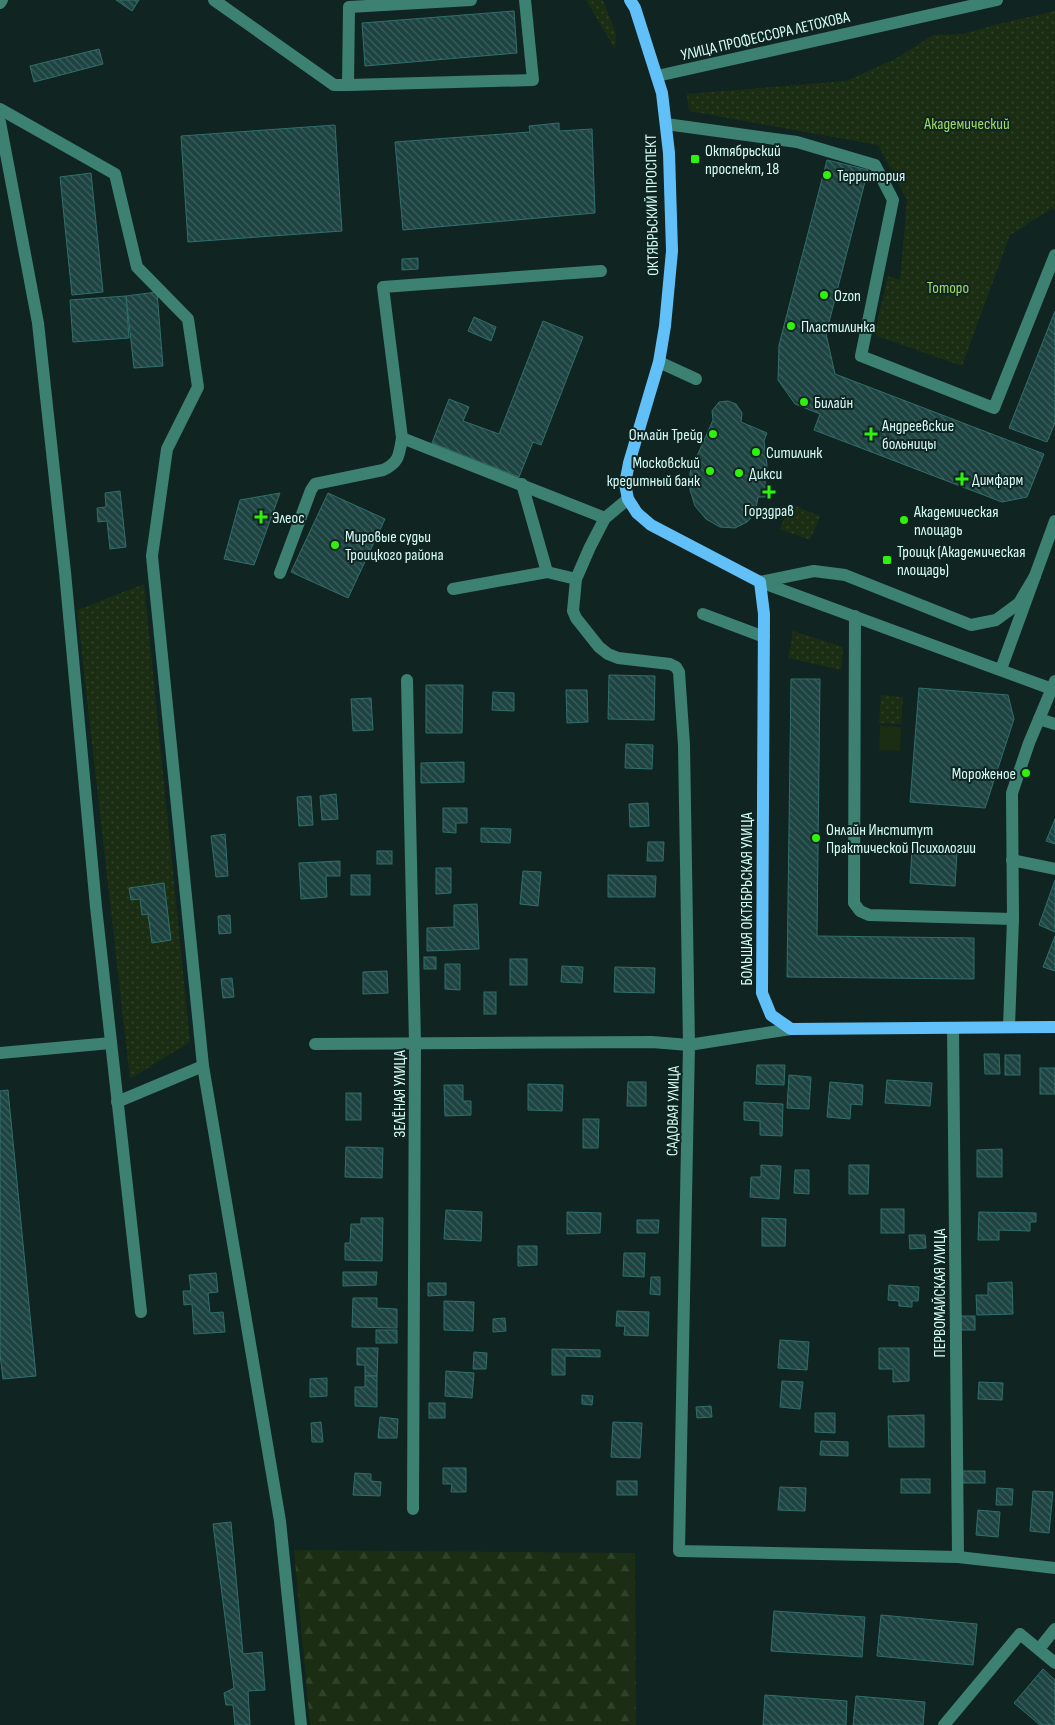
<svg xmlns="http://www.w3.org/2000/svg" width="1055" height="1725" viewBox="0 0 1055 1725" font-family="'Sofia Sans Condensed',sans-serif">
  <defs>
    <pattern id="grass-dots" width="8" height="8" patternUnits="userSpaceOnUse" patternTransform="scale(1.25)"><rect width="8" height="8" fill="#1b2e13"/><path d="M2 2h.1M6 6h.1" fill="none" stroke="#30432a" stroke-width="1.8" stroke-linecap="round"/></pattern>
    <pattern id="forest-firs" width="22" height="20" patternUnits="userSpaceOnUse" patternTransform="scale(1.25)"><rect width="22" height="20" fill="#1b2e13"/><path d="M5 1l3.5 6h-7zM16 11l3.5 6h-7z" fill="#30432a"/></pattern>
    <pattern id="building-back-hatch" width="6" height="6" patternUnits="userSpaceOnUse" patternTransform="scale(1.25)"><rect width="6" height="6" fill="#1d4442"/><path d="M-1 5l2 2M0 0l6 6M5-1l2 2" fill="none" stroke="#3d605e"/></pattern>
  </defs>
  <rect width="100%" height="100%" fill="#102422"/>
  <g fill="url(#grass-dots)">
    <path d="M586 0H603L616 34 615 49Z"/>
    <path d="M1055 11V210L1051 209 1010 235 962 366 874 335 888 276 900 280 907 200 878 145 689 111 687 94 846 81 895 59 933 35 963 34 998 24Z"/>
    <path d="M790 504 820 516 810 540 780 529Z"/>
    <path d="M144 584 190 1042 130 1079 77 610Z"/>
    <path d="M793 631 843 647 841 670 788 658Z"/>
    <path d="M881 695 903 697 901 724 879 723Z"/>
  </g>
  <path fill="url(#forest-firs)" d="M294 1550 635 1553 636 1725H310Z"/>
  <path fill="#1b2e13" d="M880 726 901 727 900 751 879 750Z"/>
  <g fill="url(#building-back-hatch)" stroke="#306f6b">
    <path d="M116 0H139L132 11Z"/>
    <path d="M514 11 517 53 365 66 362 23Z"/>
    <path d="M99 49 103 64 34 82 30 66Z"/>
    <path d="M559 123V131L592 129 595 213 403 230 395 142 530 132 529 126Z"/>
    <path d="M335 125 342 231 188 242 181 136Z"/>
    <path d="M827 160 868 170 826 334 835 374 1044 454 1027 497 1002 502 814 430 820 414 795 404 778 380 779 345Z"/>
    <path d="M91 173 103 292 72 295 60 177Z"/>
    <path d="M418 258V269L402 270V259Z"/>
    <path d="M157 292 163 366 134 368 126 296Z"/>
    <path d="M126 296 129 338 73 342 70 300Z"/>
    <path d="M1055 311V423L1047 442 1009 428Z"/>
    <path d="M474 317 496 327 491 341 468 331Z"/>
    <path d="M543 321 583 337 541 445 533 442 519 477 432 443 449 399 469 407 463 421 499 434Z"/>
    <path d="M728 401 736 404 742 413 741 422 767 433 764 441 767 465 765 483 769 488V492L765 497H758L755 514 747 522 735 528 720 527 706 519 695 506 690 490V472L713 420 712 411 719 402Z"/>
    <path d="M120 491 126 547 110 549 107 521 98 522 97 508 106 507 105 493Z"/>
    <path d="M280 493 254 565 224 559 240 500Z"/>
    <path d="M328 493 385 519 348 598 291 572Z"/>
    <path d="M609 675 655 676 654 720 608 719Z"/>
    <path d="M791 679H820L817 936 974 938V979L787 977Z"/>
    <path d="M426 685H463L462 733H426Z"/>
    <path d="M919 688 1008 695 1014 719 985 808 910 802Z"/>
    <path d="M566 690H587L588 722 567 723Z"/>
    <path d="M493 692 514 693V711L492 710Z"/>
    <path d="M371 698 373 730 353 731 351 699Z"/>
    <path d="M626 744 653 745 652 769 625 768Z"/>
    <path d="M464 762V782L421 783V763Z"/>
    <path d="M336 794 338 819 322 820 320 796Z"/>
    <path d="M311 796 313 825 299 826 297 797Z"/>
    <path d="M648 803 649 826 630 827 629 804Z"/>
    <path d="M443 808H467V823H456V833L443 832Z"/>
    <path d="M1055 819V844L1046 841Z"/>
    <path d="M481 828 511 829 510 843 481 842Z"/>
    <path d="M225 834 228 876 216 877 211 836Z"/>
    <path d="M648 842H664L663 861H647Z"/>
    <path d="M912 850 957 852 955 886 910 883Z"/>
    <rect x="377" y="851" width="15" height="13"/>
    <path d="M340 861V876H326L327 897 301 899 299 863Z"/>
    <path d="M436 868H451V893L436 894Z"/>
    <path d="M523 871 541 872 538 906 520 904Z"/>
    <rect x="351" y="875" width="19" height="20"/>
    <path d="M608 875 656 876 655 897H608Z"/>
    <path d="M1055 880V932L1039 925Z"/>
    <path d="M164 883 171 940 152 943 148 914 142 915 140 899 131 900 129 888Z"/>
    <path d="M477 904 479 949 427 951V928L454 927V905Z"/>
    <path d="M230 915 231 933 219 934 218 916Z"/>
    <path d="M1055 936V971L1043 967Z"/>
    <rect x="424" y="957" width="12" height="12"/>
    <rect x="510" y="959" width="17" height="26"/>
    <path d="M445 964H460V990L445 989Z"/>
    <path d="M562 966 583 967 582 983 561 982Z"/>
    <path d="M615 967 655 968 654 993 614 992Z"/>
    <path d="M387 971 388 993 363 994V972Z"/>
    <path d="M232 978 234 997 223 998 221 979Z"/>
    <rect x="484" y="992" width="12" height="22"/>
    <path d="M984 1054H999L1000 1074H985Z"/>
    <rect x="1005" y="1055" width="15" height="20"/>
    <path d="M757 1065H785L784 1085 756 1084Z"/>
    <rect x="1040" y="1068" width="15" height="26"/>
    <path d="M789 1075 811 1077 809 1109 787 1108Z"/>
    <path d="M887 1080 932 1083 930 1106 885 1103Z"/>
    <path d="M628 1082H646V1106H627Z"/>
    <path d="M830 1082 863 1085 862 1105 851 1104 850 1119 827 1117Z"/>
    <path d="M528 1084 563 1085 562 1111 528 1110Z"/>
    <path d="M444 1085H463V1101H471V1115L445 1116Z"/>
    <path d="M8 1090 36 1376 3 1379 0 1354V1091Z"/>
    <rect x="346" y="1093" width="15" height="27"/>
    <path d="M744 1102 783 1104 782 1136 760 1135V1121L744 1120Z"/>
    <path d="M583 1119H599L598 1148H583Z"/>
    <path d="M346 1147 383 1148 382 1178 345 1177Z"/>
    <path d="M1002 1149V1177H977V1150Z"/>
    <path d="M761 1165 781 1166 779 1199 750 1197 751 1177H761Z"/>
    <path d="M849 1165H869L868 1194H849Z"/>
    <path d="M795 1170H809V1194L794 1193Z"/>
    <rect x="881" y="1209" width="23" height="24"/>
    <path d="M446 1210 482 1212 481 1241 444 1239Z"/>
    <path d="M567 1212 601 1213 600 1233 567 1234Z"/>
    <path d="M979 1212 1036 1213V1222H1030V1231L999 1230V1240H978Z"/>
    <path d="M361 1218H383L382 1261 345 1260V1243H350L351 1224H361Z"/>
    <path d="M762 1218 786 1219 785 1246H762Z"/>
    <path d="M637 1220H659L658 1233H637Z"/>
    <path d="M909 1235H925L926 1248 910 1249Z"/>
    <path d="M518 1246H537V1265L518 1266Z"/>
    <path d="M624 1253H645L644 1277 623 1276Z"/>
    <path d="M343 1272H377L376 1285 343 1286Z"/>
    <path d="M216 1273 218 1292 208 1293 210 1313 223 1312 225 1332 194 1334 192 1304 184 1305 183 1291H191L189 1275Z"/>
    <path d="M651 1277H660V1295L650 1294Z"/>
    <path d="M1012 1282 1013 1314 977 1315 976 1295H988V1283Z"/>
    <path d="M428 1283H446V1295L428 1296Z"/>
    <path d="M889 1285 919 1287 918 1301H912V1307L899 1306V1301L888 1300Z"/>
    <path d="M353 1298H377V1308L397 1309V1328L352 1327Z"/>
    <path d="M444 1301 474 1302 473 1331 444 1330Z"/>
    <path d="M617 1311 649 1312 648 1336 624 1335 625 1326H616Z"/>
    <rect x="961" y="1316" width="14" height="14"/>
    <path d="M505 1318 506 1331 493 1332V1319Z"/>
    <rect x="376" y="1330" width="21" height="13"/>
    <path d="M780 1340 809 1342 807 1370 778 1368Z"/>
    <path d="M357 1348H378L377 1376H365V1365H357Z"/>
    <path d="M879 1348H909V1381L893 1382V1369H879Z"/>
    <path d="M552 1349 600 1350V1357L565 1356V1375H552Z"/>
    <path d="M474 1352 487 1353 486 1369H473Z"/>
    <path d="M446 1371 474 1373 472 1398 445 1396Z"/>
    <path d="M365 1376H377V1407L355 1406V1387H365Z"/>
    <path d="M327 1378V1396L310 1397V1379Z"/>
    <path d="M782 1381 803 1382 800 1409 780 1407Z"/>
    <path d="M979 1382 1003 1383 1002 1400 978 1399Z"/>
    <path d="M582 1395 593 1396 592 1405 582 1404Z"/>
    <rect x="429" y="1403" width="16" height="15"/>
    <path d="M711 1406 712 1417 697 1418 696 1407Z"/>
    <path d="M815 1413H835V1433L815 1432Z"/>
    <path d="M924 1415V1447H889L888 1416Z"/>
    <path d="M380 1417 398 1419 397 1438H378Z"/>
    <path d="M321 1422 323 1442H312L311 1423Z"/>
    <path d="M613 1422 642 1423 640 1458 611 1457Z"/>
    <path d="M821 1441 848 1442V1456L820 1455Z"/>
    <path d="M443 1468H466V1492H451L452 1484H443Z"/>
    <rect x="962" y="1471" width="23" height="12"/>
    <path d="M355 1473 371 1474V1481L381 1482 380 1496 353 1495Z"/>
    <rect x="901" y="1479" width="29" height="14"/>
    <rect x="617" y="1481" width="20" height="14"/>
    <path d="M780 1487 806 1488 805 1511 778 1510Z"/>
    <path d="M997 1488 1013 1489 1012 1505H996Z"/>
    <path d="M1033 1491 1053 1492 1049 1533 1030 1531Z"/>
    <path d="M978 1510 1000 1512 998 1537 976 1535Z"/>
    <path d="M231 1522 243 1654 262 1652 265 1690 248 1691 250 1725H235L233 1705H226L224 1693 234 1688 213 1524Z"/>
    <path d="M774 1611 865 1617 862 1657 771 1651Z"/>
    <path d="M881 1615 977 1624 973 1665 877 1656Z"/>
    <path d="M1043 1669 1055 1680V1725H1040L1014 1703Z"/>
    <path d="M765 1695 847 1701 846 1725H763Z"/>
    <path d="M856 1696 925 1702 923 1725H853Z"/>
  </g>
  <g fill="none" stroke-linecap="round" stroke-linejoin="round">
    <g stroke="#3d8172" stroke-width="12">
      <path d="M214 0 334 85H348L533 80 525 0"/>
      <path d="M0 3 2 0"/>
      <path d="M657 76 997 0"/>
      <path d="M348 85 349 7 471 0"/>
      <path d="M0 109 115 174 137 267 188 319 198 387 167 449 152 556 203 1066 280 1521 301 1725"/>
      <path d="M0 122 38 323 65 572 96 907 141 1312"/>
      <path d="M666 124 797 142 875 165 893 200 861 356 994 408 1055 255"/>
      <path d="M659 362 696 379"/>
      <path d="M402 438 383 287 601 271"/>
      <path d="M522 484 547 572"/>
      <path d="M628 499 605 518 590 547 576 579 573 611 576 618 599 647 608 654 618 658 670 664 676 667 679 672 684 745 689 1045 679 1551 958 1557 1055 1568"/>
      <path d="M280 573 311 490 315 484 383 470C400 462 399 454 402 438L605 518"/>
      <path d="M760 582 1052 689"/>
      <path d="M760 582 814 571 845 575 971 625 996 620 1019 603 1035 576"/>
      <path d="M453 589 547 572 576 579"/>
      <path d="M703 614 764 637"/>
      <path d="M855 616 854 903 860 911 869 915 1013 919"/>
      <path d="M1001 669 1055 521"/>
      <path d="M407 680 415 1043 413 1509"/>
      <path d="M1039 719 1055 724"/>
      <path d="M1012 860 1055 869"/>
      <path d="M1009 1027 1013 919 1012 793 1029 743 1055 681"/>
      <path d="M953 1028 958 1557"/>
      <path d="M315 1044 652 1042 689 1045 791 1029"/>
      <path d="M0 1053 111 1043"/>
      <path d="M117 1102 203 1066"/>
      <path d="M1039 1649 1055 1629"/>
      <path d="M944 1725 1020 1634 1055 1663"/>
    </g>
    <path stroke="#61c0f7" stroke-width="12" d="M630 0 635 8 662 93 669 153 672 251 665 326 659 362 629 463 625 484 628 499 637 513 651 525 760 582 764 614 762 993 771 1015 791 1029 1055 1027"/>
  </g>
  <g fill="#2ff20c" stroke="#102422" stroke-width="2">
    <rect x="690" y="154" width="10" height="10" rx="2.5"/>
    <circle cx="827" cy="175" r="5"/>
    <circle cx="824" cy="295" r="5"/>
    <circle cx="791" cy="326" r="5"/>
    <circle cx="804" cy="402" r="5"/>
    <circle cx="713" cy="434" r="5"/>
    <path d="M868.5 426.5h5v5h5v5h-5v5h-5v-5h-5v-5h5z"/>
    <circle cx="756" cy="452" r="5"/>
    <circle cx="710" cy="471" r="5"/>
    <circle cx="739" cy="473" r="5"/>
    <path d="M959.5 471.5h5v5h5v5h-5v5h-5v-5h-5v-5h5z"/>
    <path d="M766.5 484.5h5v5h5v5h-5v5h-5v-5h-5v-5h5z"/>
    <path d="M258.5 509.5h5v5h5v5h-5v5h-5v-5h-5v-5h5z"/>
    <circle cx="904" cy="520" r="5"/>
    <circle cx="335" cy="545" r="5"/>
    <rect x="882" y="555" width="10" height="10" rx="2.5"/>
    <circle cx="1026" cy="773" r="5"/>
    <circle cx="816" cy="838" r="5"/>
  </g>
  <g text-anchor="middle" stroke-width="4" stroke-linejoin="round" paint-order="stroke">
    <g font-size="16" fill="#d5fdf7" stroke="#102422">
      <text transform="translate(765 35) rotate(-13)" y="6">УЛИЦА ПРОФЕССОРА ЛЕТОХОВА</text>
      <text transform="translate(651 205) rotate(-91)" y="6">ОКТЯБРЬСКИЙ ПРОСПЕКТ</text>
      <text transform="translate(746 899) rotate(-90)" y="6">БОЛЬШАЯ ОКТЯБРЬСКАЯ УЛИЦА</text>
      <text transform="translate(399 1094) rotate(-90)" y="6">ЗЕЛЁНАЯ УЛИЦА</text>
      <text transform="translate(672 1111) rotate(-89)" y="6">САДОВАЯ УЛИЦА</text>
      <text transform="translate(939 1293) rotate(-90)" y="6">ПЕРВОМАЙСКАЯ УЛИЦА</text>
    </g>
    <g font-size="16" fill="#a0da64" stroke="#102422">
      <text x="967" y="129">Академический</text>
      <text x="948" y="293">Тоторо</text>
    </g>
    <g font-size="16" fill="#d5fdf7" stroke="#102422" text-anchor="start">
      <text x="705" y="156">Октябрьский<tspan x="705" dy="18">проспект, 18</tspan></text>
      <text x="837" y="181">Территория</text>
      <text x="834" y="301">Ozon</text>
      <text x="801" y="332">Пластилинка</text>
      <text x="814" y="408">Билайн</text>
      <text x="882" y="431">Андреевские<tspan x="882" dy="18">больницы</tspan></text>
      <text x="703" y="440" text-anchor="end">Онлайн Трейд</text>
      <text x="766" y="458">Ситилинк</text>
      <text x="700" y="468" text-anchor="end">Московский<tspan x="700" dy="18">кредитный банк</tspan></text>
      <text x="749" y="479">Дикси</text>
      <text x="972" y="485">Димфарм</text>
      <text x="769" y="516" text-anchor="middle">Горздрав</text>
      <text x="914" y="517">Академическая<tspan x="914" dy="18">площадь</tspan></text>
      <text x="272" y="523">Элеос</text>
      <text x="345" y="542">Мировые судьи<tspan x="345" dy="18">Троицкого района</tspan></text>
      <text x="897" y="557">Троицк (Академическая<tspan x="897" dy="18">площадь)</tspan></text>
      <text x="1016" y="779" text-anchor="end">Мороженое</text>
      <text x="826" y="835">Онлайн Институт<tspan x="826" dy="18">Практической Психологии</tspan></text>
    </g>
  </g>
</svg>
